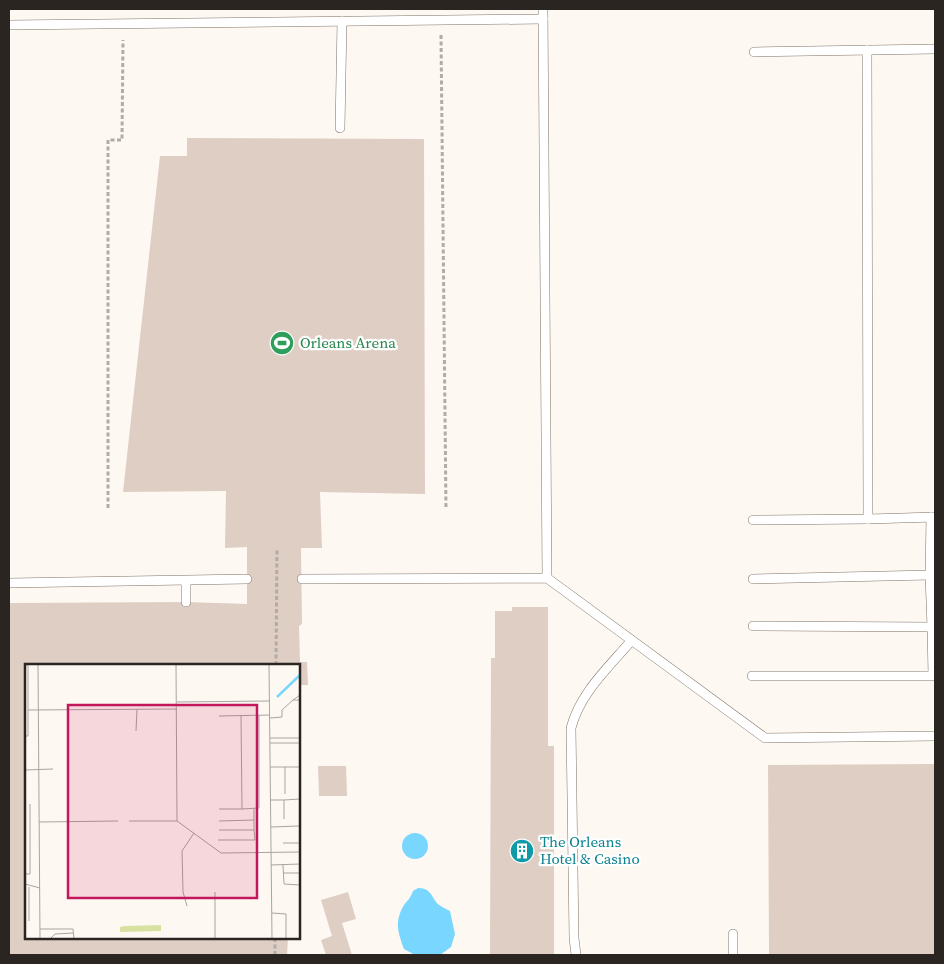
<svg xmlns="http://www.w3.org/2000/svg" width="944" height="964" viewBox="0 0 944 964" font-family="'Source Serif 4',serif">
  <rect width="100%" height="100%" fill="#fef8f3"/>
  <g fill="#79d7ff">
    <circle cx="415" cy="846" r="13"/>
    <path d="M418 888C429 888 430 893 436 902 439 906 445 908 450 911L455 934 451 947 440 955H415L404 949C398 932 394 922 404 905 408 900 411 897 413 891Z"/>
  </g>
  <g fill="#dfcec4">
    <path d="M187 138 424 139 425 494 320 492 322 548H301L302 624 299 626 300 662H307L308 685H299V665H26V938H288L287 955H9V603L186 602 247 604V547L225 548 226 491 123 492 160 156H187Z"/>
    <path d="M512 607H548V746H554V955H490L491 658H495V611H512Z"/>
    <path d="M935 764V955H769L768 765Z"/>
    <path d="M318 766H346L347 796H319Z"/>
    <path d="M348 892 356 919 342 923 352 955H326L321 940 332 936 321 900Z"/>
  </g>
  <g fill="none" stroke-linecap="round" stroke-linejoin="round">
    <g stroke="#7f7367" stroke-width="10">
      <g id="service">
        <path d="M543 9 547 578"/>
        <path d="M9 25 543 19"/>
        <path d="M754 52 935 49"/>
        <path d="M340 128 342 21"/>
        <path d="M868 519 935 517"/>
        <path d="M753 520 868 519 867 50"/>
        <path d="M302 579 547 578 765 738 935 736"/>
        <path d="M753 579 930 575 931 517"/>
        <path d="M186 581V602"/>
        <path d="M9 583 247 579"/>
        <path d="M753 626 932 627 930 575"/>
        <path d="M752 676H933L932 627"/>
        <path d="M733 934V955"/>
        <path d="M576 955 574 938 571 728C580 693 608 668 631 641"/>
      </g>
    </g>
    <g stroke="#b2aca7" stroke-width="3" stroke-dasharray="4 2.5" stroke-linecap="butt">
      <path d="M441 35 446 509"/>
      <path d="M108 508V140H122L123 40"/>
      <path d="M275 955V938"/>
    </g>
    <use href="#service" stroke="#fff" stroke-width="9"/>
    <path stroke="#b2aca7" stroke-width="3" stroke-dasharray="4 2.5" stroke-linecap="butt" d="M276 665 277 548"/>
  </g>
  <defs>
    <g id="stadium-disc" transform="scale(1.25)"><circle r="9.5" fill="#2e9e5b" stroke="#fff"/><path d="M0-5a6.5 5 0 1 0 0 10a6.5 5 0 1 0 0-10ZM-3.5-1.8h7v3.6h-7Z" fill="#fff"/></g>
    <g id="building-disc" transform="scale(1.25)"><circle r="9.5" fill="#0f9aa8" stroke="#fff"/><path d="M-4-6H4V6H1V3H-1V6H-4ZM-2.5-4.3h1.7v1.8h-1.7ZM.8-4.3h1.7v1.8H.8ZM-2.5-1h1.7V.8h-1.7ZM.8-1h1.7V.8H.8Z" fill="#fff"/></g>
  </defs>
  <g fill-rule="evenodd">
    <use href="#stadium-disc" x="282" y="343"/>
    <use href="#building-disc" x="522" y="851"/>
  </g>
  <g text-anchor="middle" stroke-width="4.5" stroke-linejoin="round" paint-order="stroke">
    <g font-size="15" fill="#27864d" stroke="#fff" text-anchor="start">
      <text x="300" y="348">Orleans Arena</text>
    </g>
    <g font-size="15" fill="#0d838f" stroke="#fff" text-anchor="start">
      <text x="540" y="847">The Orleans<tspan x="540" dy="17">Hotel &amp; Casino</tspan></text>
    </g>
  </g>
  <g transform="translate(25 664)">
    <rect width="275" height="275" fill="#fef8f3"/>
    <path d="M136 261V267L95 268V263L100 262Z" fill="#d8e1a0"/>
    <path fill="none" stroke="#79d7ff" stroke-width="2.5" d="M252 33 275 11"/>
    <path fill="none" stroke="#a9a49f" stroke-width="1" d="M13 0 15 275M151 0 152 157M244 0 247 275M275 31 268 36H275M152 38 245 37M3 46 152 45M194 52 245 51M245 54 257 53V46L268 36M111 67 112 45M0 72H3V0M245 74H275M245 79H275M245 103H275M0 106 28 105M260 130V103M246 136H259V155M259 136 275 135M194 145H217L216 51M217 145 234 144V51M104 157H152L196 189 275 188M194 157 229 156V145M14 158 93 157M246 163 274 162M194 166H229V156M193 176H230L229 166M258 179H275M246 201 275 200M258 201 259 220 275 221M259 209H275M0 210H5V140M0 220 15 224M4 223V257M190 228V275M162 242 158 228 157 187 169 169M247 249 261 250V275M15 265H48L49 275M25 275 30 270 48 269"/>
    <path fill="#c2185b" fill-opacity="0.15" stroke="#c2185b" stroke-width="2.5" d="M43 41H232V234H43Z"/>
    <rect width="275" height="275" fill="none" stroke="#2a2520" stroke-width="2.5"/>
  </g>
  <rect width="944" height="964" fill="none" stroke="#2a2520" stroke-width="20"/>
</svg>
